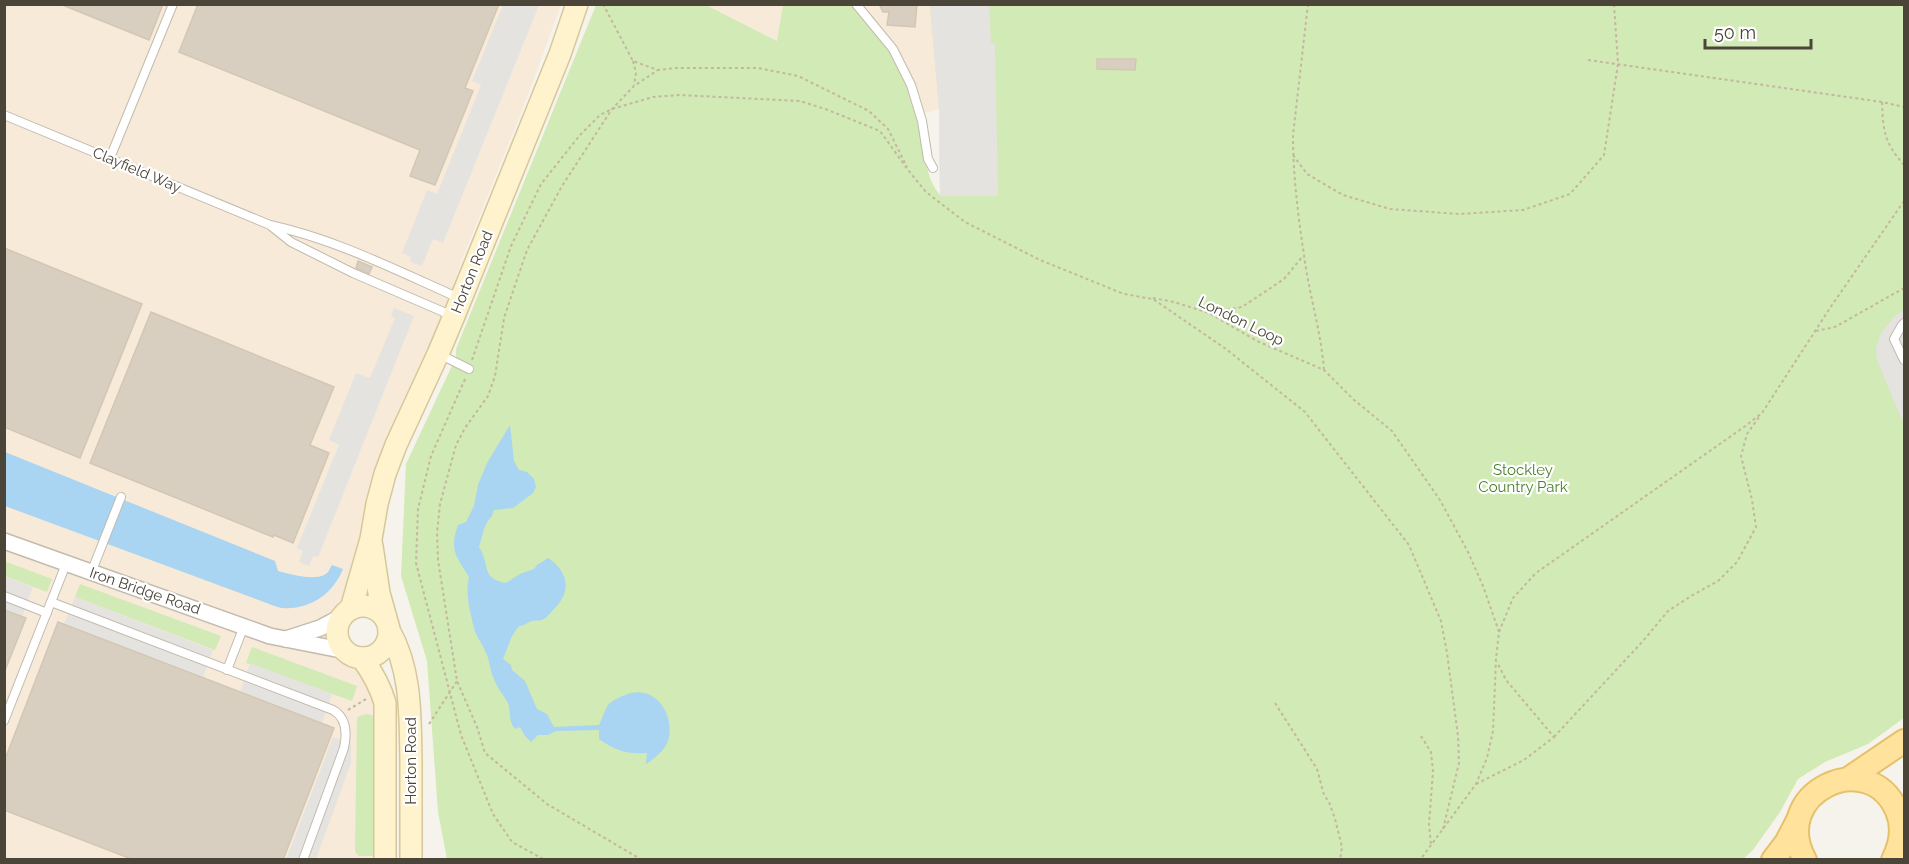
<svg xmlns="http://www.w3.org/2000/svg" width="1909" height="864" viewBox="0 0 1909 864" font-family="Raleway,sans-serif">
  <rect width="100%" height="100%" fill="#f6f3ec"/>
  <g fill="#f7ead8">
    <path d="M5 5H561L528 95 460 265 449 304 355 560 333 629 338 648 360 661 374 678 381 859 5 860Z"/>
    <path d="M706 5H783L777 41Z"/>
    <path d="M864 5H930L939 109 925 113 912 81Z"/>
  </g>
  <g fill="#d2eab5">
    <path d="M596 5H706L777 41 783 5H851C864 19 882 35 891 50 902 68 912 100 918 120 926 146 922 173 940 195L939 109 930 5H1904V718L1868 744 1825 762 1798 779 1780 812 1753 850 1743 859H447L438 812 427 661 401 576 406 464 456 357V349Z"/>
    <path d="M4 561 52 579 47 592 5 576Z"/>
    <path d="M80 584 221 636 215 650 75 597Z"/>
    <path d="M252 647 357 686 352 701 246 663Z"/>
    <path d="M368 714 375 716 376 853 373 856H359L355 852 357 718 359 716Z"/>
  </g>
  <g fill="#e5e3e0">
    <path d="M503 5H539L443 243 433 239 422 266 410 262 411 257 402 253 427 190 437 194 481 85 472 81Z"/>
    <path d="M930 5H989L991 43 995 44 998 196H940L939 109Z"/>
    <path d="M394 308 414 316 318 557 313 556 309 566 299 562 303 551 297 548 339 445 329 440 356 373 370 378 395 318 391 316Z"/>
    <path d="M1904 310V425L1877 360 1876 348 1881 333 1893 318Z"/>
    <path d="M4 576 33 587 22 617 5 610Z"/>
    <path d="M75 597 213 650 203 677 64 624Z"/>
    <path d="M250 663 332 694 322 723 240 692Z"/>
    <path d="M333 737 351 744V763L316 859 286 860Z"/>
  </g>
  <g fill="#a9d4f2">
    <path d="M510 425 514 461 519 470 527 472 534 479 536 487 533 493 513 508 494 510 492 516C483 524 483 536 479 547 491 566 480 578 506 583L520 574 534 569 537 565 548 558C569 572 572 592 553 610 550 614 546 618 542 620 539 621 535 620 532 621 527 622 525 626 519 626L512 636 503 659 511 665 512 670 525 681 537 709 547 714 554 727 599 725C603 718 604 710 609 704 613 700 620 697 625 695 654 683 676 714 668 741 665 750 654 759 646 764L647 753C625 754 617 751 599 739V730L556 731 548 735H538L531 742 525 736 520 727 515 729C508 721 511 712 508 703 504 695 497 688 494 679 490 671 490 661 486 653 483 644 476 637 474 628 470 611 465 594 469 577 456 556 449 550 458 525L466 522 474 506 478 485 487 463Z"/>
    <path d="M5 452 275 561 278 571C289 574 317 582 327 573 328 573 331 566 332 565L343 569C333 594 310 610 282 608 276 607 270 604 264 602L5 506Z"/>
  </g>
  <g fill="#d8cfc1" stroke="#d3c7b4" stroke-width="1.5">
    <path d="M60 4H163L149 40Z"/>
    <path d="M198 4H499L465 88 473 91 435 185 410 176 420 150 179 52Z"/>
    <path d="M879 4H917L915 27 887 25 889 12H883Z"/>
    <path d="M1097 59H1136L1135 70 1097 69Z"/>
    <path d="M4 248 142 304 80 458 4 427Z"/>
    <path d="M358 261 372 267 369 274 356 268Z"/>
    <path d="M151 312 334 387 310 445 329 453 293 543 274 535 273 537 90 463Z"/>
    <path d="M4 610 26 618 4 673Z"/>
    <path d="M58 622 334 728 283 860H134L4 810V762Z"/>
  </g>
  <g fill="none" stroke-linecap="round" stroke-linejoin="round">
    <g stroke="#c2bbae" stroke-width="10">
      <g id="lane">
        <path d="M856 4 893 49 911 85 922 121 928 159 933 168"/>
        <path d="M4 115 270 225C335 239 398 271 459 298"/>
        <path d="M110 158 173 4"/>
        <path d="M271 226 291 242 353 273 453 316"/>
        <path d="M1904 323 1902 325 1894 339 1904 360"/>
        <path d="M441 355 469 369"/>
        <path d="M91 573 121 497"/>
        <path d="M4 596 47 613"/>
        <path d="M51 602 333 710C347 718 347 734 344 748L303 860"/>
        <path d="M227 670 244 626"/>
        <path d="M4 721 66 564"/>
      </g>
    </g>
    <g stroke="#c2bbae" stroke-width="18">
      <g id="street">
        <path d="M4 541 270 636 346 651"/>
        <path d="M286 639 320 628 343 616"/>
      </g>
    </g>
    <g stroke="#d6c79b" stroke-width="24">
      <g id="secondary">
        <path d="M372 546 379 593 386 618"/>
        <circle cx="363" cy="632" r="26"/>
        <path d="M351 609 371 539 377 504 385 474 396 445 438 354 454 316 560 54 577 4"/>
        <path d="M389 630C412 671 410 716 411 762 411 794 411 827 411 860"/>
        <path d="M362 658C372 672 380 685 385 703V860"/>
      </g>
    </g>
    <g stroke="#e6c16a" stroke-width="26">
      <g id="primary">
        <path d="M1848 779 1904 741"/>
        <path d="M1773 860 1786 843 1798 820"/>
        <path d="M1805 860C1768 793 1869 745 1897 811 1904 827 1901 844 1893 860"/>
      </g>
    </g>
    <g stroke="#c4b79f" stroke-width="2" stroke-dasharray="3 3" stroke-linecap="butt">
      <path d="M603 4 633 61 658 70 676 68H758L798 76 869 111 888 129 907 167"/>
      <path d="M1308 4 1293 135C1293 174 1298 216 1304 255 1309 294 1321 331 1324 370"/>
      <path d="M1588 60 1882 102 1904 107"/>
      <path d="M633 61 636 73 634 85"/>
      <path d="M1882 102C1883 131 1884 142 1904 165"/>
      <path d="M1293 155 1307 174 1343 195 1390 209 1459 214 1523 210 1570 194 1604 155 1618 64 1614 4"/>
      <path d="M1153 298 1174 302 1209 313 1257 341 1324 370 1353 399 1392 431 1440 500 1468 552 1483 586 1499 632 1496 659 1493 731 1487 758 1476 784 1420 860"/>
      <path d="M1209 313 1242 307 1284 279 1303 256"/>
      <path d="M1816 331 1835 327 1904 288"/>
      <path d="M472 360 511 246 541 184 580 135 600 115 612 109 653 97 679 95 800 101 828 110 880 131 908 170 926 192 965 222 1040 260 1124 294 1153 299 1226 349 1305 412 1409 545 1441 621 1447 653 1458 736 1459 763 1443 829"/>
      <path d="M465 379 431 456 418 509 416 563 461 735 493 814 512 842 545 860"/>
      <path d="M1499 632 1513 598 1536 573 1744 427 1762 413 1832 305 1904 201"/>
      <path d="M1275 703 1317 769 1324 795 1329 802 1335 819 1342 847 1340 860"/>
      <path d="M348 710 366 699"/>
      <path d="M429 724 457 681"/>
      <path d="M1421 736 1431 752 1433 771 1429 824 1431 845"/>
      <path d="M1554 737 1643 641 1668 611 1691 596 1718 581 1737 562 1756 527 1752 500 1741 456 1747 434 1759 417"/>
      <path d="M1476 784 1524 760 1554 737 1506 680 1497 662"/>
      <path d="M642 860 547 804 485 753 477 727 457 681 438 560 437 533 440 504 456 445 465 428 488 396 495 376 504 318 527 250 562 186 612 109 634 86 658 70"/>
    </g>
    <use href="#lane" stroke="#fff" stroke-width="8"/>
    <use href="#street" stroke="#fff" stroke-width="15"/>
    <use href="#secondary" stroke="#fff3cd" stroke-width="21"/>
    <use href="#primary" stroke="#ffe39c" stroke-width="22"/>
  </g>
  <g text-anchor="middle" stroke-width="4.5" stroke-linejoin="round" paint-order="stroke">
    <g font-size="15" fill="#4b4439" stroke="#fff">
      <text transform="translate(137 170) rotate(23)" y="5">Clayfield Way</text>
      <text transform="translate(472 272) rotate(-68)" y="5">Horton Road</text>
      <text transform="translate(1241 321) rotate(26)" y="5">London Loop</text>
      <text transform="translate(145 591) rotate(19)" y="5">Iron Bridge Road</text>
      <text transform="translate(411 761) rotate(-90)" y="5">Horton Road</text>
    </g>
    <g font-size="15" fill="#4a7f2a" stroke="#fff">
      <text x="1523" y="475">Stockley<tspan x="1523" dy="17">Country Park</tspan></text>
    </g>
  </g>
  <rect width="1909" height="864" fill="none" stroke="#4b4439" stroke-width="12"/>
  <path d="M1705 39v9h106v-9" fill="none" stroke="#4b4439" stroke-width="3"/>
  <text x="1714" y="39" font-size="18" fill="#4b4439" stroke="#ffffff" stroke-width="4.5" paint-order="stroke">50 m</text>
</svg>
